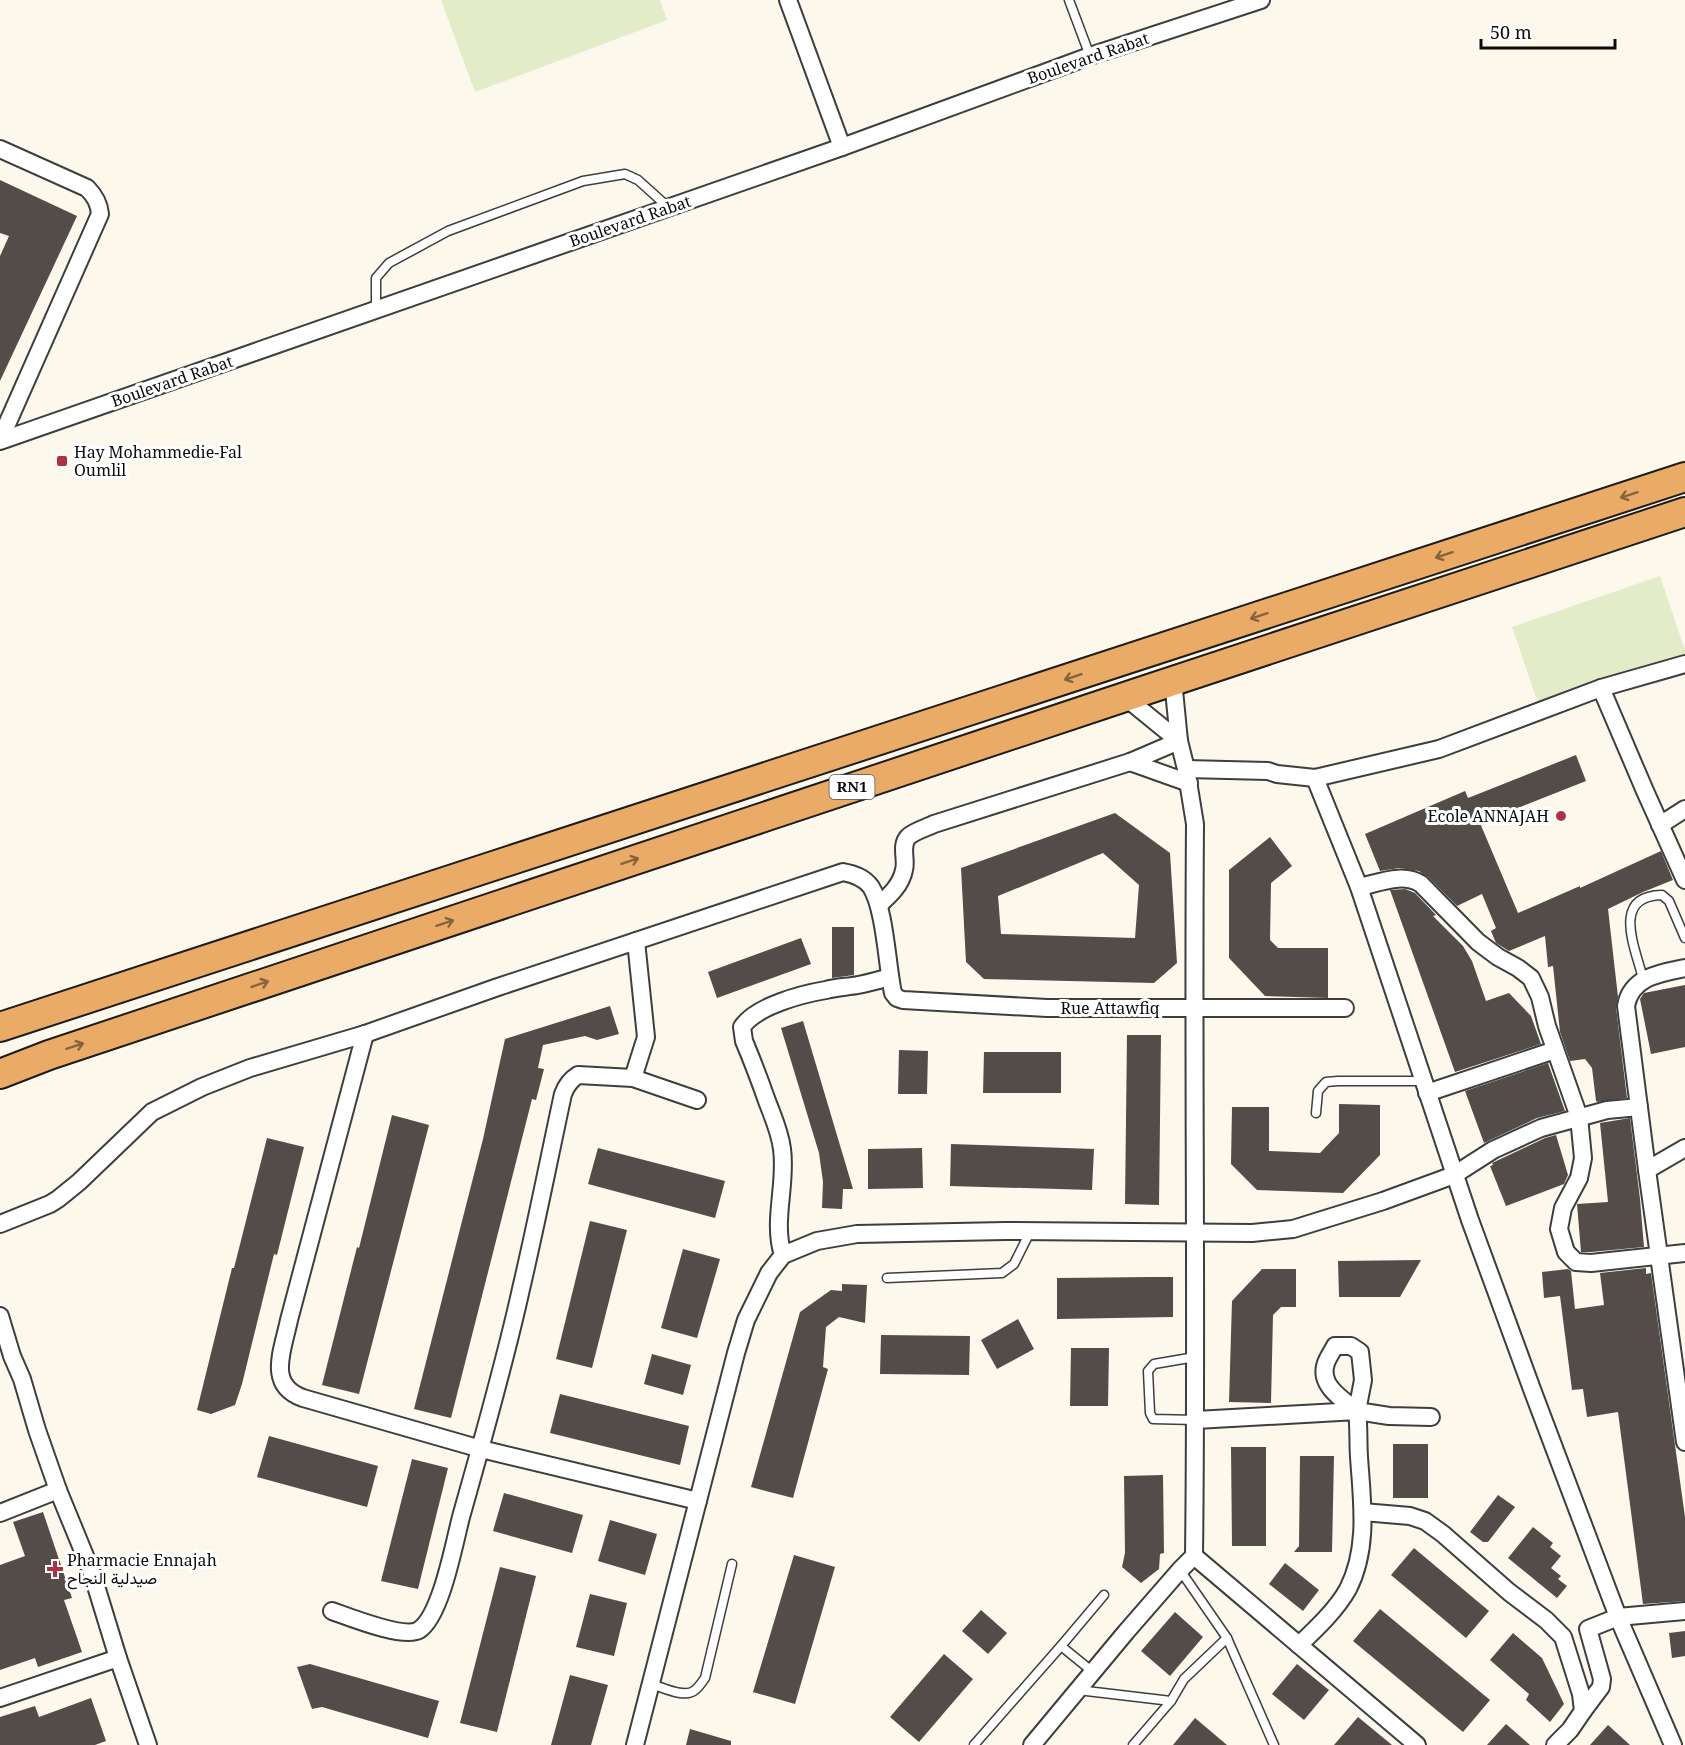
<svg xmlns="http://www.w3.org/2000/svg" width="1685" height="1745" viewBox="0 0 1685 1745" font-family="'Noto Serif',Vazirmatn,serif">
  <rect width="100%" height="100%" fill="#fdf8ec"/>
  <g fill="#e3ecc9">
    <path d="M441 0H660L667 20 475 92Z"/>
    <path d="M1660 576 1685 650V656L1539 706 1512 627Z"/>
  </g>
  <g fill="#534c49" fill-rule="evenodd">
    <path d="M0 180 77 216 0 381V256L9 236 0 233Z"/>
    <path d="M1576 755 1586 781 1480 823 1518 913 1580 886V888L1661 851 1673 880 1643 892 1608 909 1618 997 1616 1007 1627 1098 1598 1102 1596 1101 1592 1068 1585 1059 1570 1061 1560 1032 1553 966 1548 967 1545 936 1509 951 1504 948 1496 943 1491 931 1496 928 1482 894 1457 906 1428 877 1419 871 1399 868 1380 871 1365 834 1465 791 1468 798Z"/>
    <path d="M1115 813 1170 853 1177 963 1154 983 984 979 966 962 961 868ZM1103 853 1139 885 1135 938 1001 934 998 896Z"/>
    <path d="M1270 837 1292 866 1271 883 1270 940 1278 948H1328V998L1265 996 1229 958V870Z"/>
    <path d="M1405 889 1415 893 1436 915 1433 916 1463 946 1472 961 1486 1001 1509 993 1531 1016 1541 1044 1455 1072 1390 890Z"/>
    <path d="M832 927H854V975L832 978Z"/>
    <path d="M801 938 811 964 717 998 708 972Z"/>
    <path d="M1685 985V1047L1651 1054 1640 999 1644 993Z"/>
    <path d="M610 1006 619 1034 597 1040 585 1036 543 1045 538 1068 544 1069 536 1100 532 1099 451 1418 414 1409 483 1139 505 1039Z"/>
    <path d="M803 1021 853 1189H843L842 1209 822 1208 823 1182 819 1153 781 1028Z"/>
    <path d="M1127 1035H1161L1159 1205 1125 1204Z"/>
    <path d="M899 1050 928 1051 927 1094H898Z"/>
    <path d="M984 1052H1061V1093H983Z"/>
    <path d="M1548 1063 1565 1111 1537 1118 1484 1143 1465 1091Z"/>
    <path d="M1339 1104 1380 1105V1155L1343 1193 1257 1190 1231 1164 1232 1107H1269V1151L1320 1153 1339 1133Z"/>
    <path d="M392 1115 429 1125 359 1394 322 1385 357 1247 359 1248Z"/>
    <path d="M1630 1118 1640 1199 1644 1247 1591 1252H1581L1577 1204 1608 1202 1600 1123Z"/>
    <path d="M1556 1135 1568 1175 1564 1184 1506 1206 1490 1166 1493 1165 1492 1163 1545 1138Z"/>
    <path d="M267 1138 304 1147 277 1255 274 1254 242 1384 235 1405 211 1414 197 1410 232 1268H234Z"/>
    <path d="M951 1144 1094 1149 1092 1190 950 1186Z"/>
    <path d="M598 1148 725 1181 715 1218 588 1184Z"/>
    <path d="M922 1148 923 1188 868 1189V1149Z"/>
    <path d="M590 1221 627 1230 592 1368 556 1359Z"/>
    <path d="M683 1249 720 1259 697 1338 661 1328Z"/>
    <path d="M1421 1260 1400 1297H1339L1338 1261Z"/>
    <path d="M1646 1268V1274L1651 1273 1685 1517V1601L1643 1604 1618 1412 1587 1417 1583 1389 1572 1390 1560 1296 1544 1298 1542 1272 1568 1269 1571 1271 1575 1309 1604 1305 1600 1273Z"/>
    <path d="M1262 1269H1296V1307H1281L1273 1315 1271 1403 1229 1402 1232 1301Z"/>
    <path d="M1153 1277H1173V1317L1057 1319V1278Z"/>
    <path d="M842 1284 867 1285 865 1323 839 1317 826 1327 823 1367 828 1369 793 1498 751 1487 800 1312 831 1290 842 1291Z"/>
    <path d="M1018 1319 1034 1349 997 1369 981 1340Z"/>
    <path d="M881 1335 970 1336 969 1375 880 1374Z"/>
    <path d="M1071 1348H1109L1108 1406H1070Z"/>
    <path d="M652 1354 691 1365 683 1395 644 1384Z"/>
    <path d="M560 1394 689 1426 680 1465 550 1433Z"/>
    <path d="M269 1436 378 1466 367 1507 257 1477Z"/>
    <rect x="1393" y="1444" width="35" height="54"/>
    <path d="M1231 1447H1266V1546H1232Z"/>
    <path d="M1300 1456H1334L1332 1552H1294L1299 1546Z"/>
    <path d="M412 1459 448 1468 418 1589 381 1581Z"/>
    <path d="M1163 1475 1164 1553 1160 1554 1159 1569 1141 1583 1122 1567 1125 1553 1124 1476Z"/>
    <path d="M504 1493 583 1515 572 1553 493 1531Z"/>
    <path d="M1498 1495 1515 1507 1488 1542H1483L1470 1532Z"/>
    <path d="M43 1512 72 1598 64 1600 82 1652 38 1667 35 1658 0 1670V1565L25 1556 13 1522Z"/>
    <path d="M610 1520 657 1534 645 1575 598 1561Z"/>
    <path d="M1533 1527 1553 1543 1550 1547 1561 1556 1551 1568 1561 1576 1558 1579 1567 1586 1557 1598 1508 1558Z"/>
    <path d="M1414 1548 1489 1611 1466 1638 1391 1575Z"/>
    <path d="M794 1555 835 1567 795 1704 753 1692Z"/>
    <path d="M1285 1563 1319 1590 1303 1611 1269 1584Z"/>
    <path d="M500 1567 536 1576 497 1732 460 1723Z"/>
    <path d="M590 1594 627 1603 614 1656 576 1647Z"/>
    <path d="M1380 1609 1490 1700 1463 1732 1353 1641Z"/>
    <path d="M981 1610 1007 1633 988 1654 962 1631Z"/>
    <path d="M1175 1612 1203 1637 1170 1676 1141 1651Z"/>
    <path d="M1685 1631V1656L1672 1658 1669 1633Z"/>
    <path d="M1513 1633 1542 1658 1564 1704 1550 1722 1526 1700 1529 1694 1490 1660Z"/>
    <path d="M944 1654 973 1679 919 1742 890 1717Z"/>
    <path d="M310 1664 439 1701 428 1738 322 1707 312 1709 297 1667Z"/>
    <path d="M1297 1664 1329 1690 1304 1720 1272 1694Z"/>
    <path d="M570 1675 608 1685 591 1745H551Z"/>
    <path d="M91 1698 106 1741 95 1745H0V1717L35 1706 39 1717Z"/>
    <path d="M1358 1717 1392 1745H1334Z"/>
    <path d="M1195 1718 1227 1745H1173Z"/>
    <path d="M1506 1724 1530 1745H1487Z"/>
    <path d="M1608 1725 1630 1745H1590Z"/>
    <path d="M690 1729 731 1741V1745H686Z"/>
  </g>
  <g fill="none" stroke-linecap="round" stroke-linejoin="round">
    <g stroke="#3e3e3e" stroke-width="11">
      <g id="service">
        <path d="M1069 0 1090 56"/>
        <path d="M376 310V278L389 263 448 231 583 181 625 174 638 180 668 207"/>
        <path d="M1643 979C1636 949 1610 896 1662 895L1669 901 1685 938"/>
        <path d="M1316 1113 1318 1091 1326 1082 1338 1081H1423"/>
        <path d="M887 1278 1002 1273 1014 1264 1030 1232"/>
        <path d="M1195 1357 1154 1364 1148 1371 1150 1413 1153 1419 1196 1420"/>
        <path d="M1180 1570 1227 1638 1274 1745"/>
        <path d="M1061 1646 1093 1672"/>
        <path d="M651 1684C662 1687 685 1699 695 1690 699 1687 702 1682 705 1678L732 1564"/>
        <path d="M1078 1690 1171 1701 1184 1679 1227 1638"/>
        <path d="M974 1745 1061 1646 1104 1595"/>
        <path d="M1133 1745 1171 1701"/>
      </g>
    </g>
    <g stroke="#3e3e3e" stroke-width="20">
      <g id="minor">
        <path d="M788 0 842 147"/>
        <path d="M0 149 87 188C95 196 99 203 100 214L0 440"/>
        <path d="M0 441 842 147 1090 56 1261 0"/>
        <path d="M1601 688 1645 791 1685 880"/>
        <path d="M1125 697 1179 741"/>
        <path d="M1130 762 1189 783"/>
        <path d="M1186 769 1268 771 1277 774 1315 778 1439 749 1601 688 1685 664"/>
        <path d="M1315 778 1359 887 1470 1220 1533 1392 1618 1617 1673 1745"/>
        <path d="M1660 825 1685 809"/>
        <path d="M1359 887C1379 883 1403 872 1421 884L1478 942 1498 957 1518 968 1531 978 1540 997 1547 1026 1579 1117 1583 1158 1579 1178 1563 1208 1559 1229 1566 1252 1576 1262 1591 1263 1685 1253"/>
        <path d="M879 905C890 895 901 885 904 870 907 860 900 846 908 837 914 831 926 828 934 824L1130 762 1179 741"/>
        <path d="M1685 968C1660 973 1631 977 1626 1006L1647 1170 1685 1442"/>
        <path d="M365 1034 289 1320C283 1350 266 1385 303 1398L481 1449 698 1501"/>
        <path d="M633 1078 646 1037 636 941"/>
        <path d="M1427 1093 1555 1050"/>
        <path d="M1647 1170 1685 1148"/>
        <path d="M0 1224 50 1204 58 1199 79 1182 152 1112 202 1087 250 1068 365 1034 495 988 843 872C853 874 864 877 871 887 885 909 887 965 893 993L897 998 903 1000 1047 1008H1345"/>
        <path d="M783 1255C772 1221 787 1184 782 1149 780 1132 773 1117 767 1101 760 1081 752 1060 744 1041L742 1027C756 1006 802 994 826 990 836 987 847 987 858 985 869 983 879 980 890 977"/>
        <path d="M0 1316 12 1356 22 1379 37 1430 58 1490 92 1573 118 1658 148 1745"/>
        <path d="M1357 1411C1342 1399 1318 1385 1326 1363 1328 1357 1332 1352 1335 1346H1351L1360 1352 1363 1380 1357 1411 1389 1416 1431 1417"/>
        <path d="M1196 1420 1357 1411C1359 1426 1358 1442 1359 1457 1362 1501 1369 1548 1348 1589 1337 1609 1316 1629 1299 1645"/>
        <path d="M1363 1512 1410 1516 1425 1521 1443 1534 1509 1592 1546 1620 1563 1637 1581 1694 1583 1711 1570 1730 1555 1745"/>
        <path d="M0 1513 58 1490"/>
        <path d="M1194 1556 1417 1745"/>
        <path d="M332 1611C349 1617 404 1639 419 1630 441 1616 454 1544 461 1517 482 1442 504 1366 521 1289 536 1225 549 1159 563 1094 566 1086 570 1080 578 1075L633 1078 697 1100"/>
        <path d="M0 1698 118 1658"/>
        <path d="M1583 1711 1601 1687 1602 1679 1588 1629 1618 1617 1685 1611"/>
        <path d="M635 1745 736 1353 746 1320 769 1273 783 1255 817 1241 857 1234 1005 1231 1252 1233 1293 1229 1383 1201 1454 1175 1493 1150 1541 1128 1607 1110 1639 1107"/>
        <path d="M1032 1745 1126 1632 1180 1570 1194 1556C1197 1312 1193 1068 1195 824L1186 769 1179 741 1173 680"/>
      </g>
    </g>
    <g stroke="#1c1c1c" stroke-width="32">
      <g id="trunk">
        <path d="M0 1027 1685 477"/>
        <path d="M0 1074 49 1055C594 874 1139 691 1685 512"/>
      </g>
    </g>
    <use href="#service" stroke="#fff" stroke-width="8"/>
    <use href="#minor" stroke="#fff" stroke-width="16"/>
    <use href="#trunk" stroke="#eaab66" stroke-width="28"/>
  </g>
  <defs><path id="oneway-shaft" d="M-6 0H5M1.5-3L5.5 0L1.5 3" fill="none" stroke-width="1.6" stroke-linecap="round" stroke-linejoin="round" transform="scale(1.5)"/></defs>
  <g stroke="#86633d">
    <use href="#oneway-shaft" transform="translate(1629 495) rotate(162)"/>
    <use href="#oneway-shaft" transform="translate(1444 555) rotate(162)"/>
    <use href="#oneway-shaft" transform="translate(1259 616) rotate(162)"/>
    <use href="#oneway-shaft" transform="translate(1073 677) rotate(162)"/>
    <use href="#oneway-shaft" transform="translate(630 861) rotate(-18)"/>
    <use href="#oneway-shaft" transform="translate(445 923) rotate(-18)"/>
    <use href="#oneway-shaft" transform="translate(260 984) rotate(-19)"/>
    <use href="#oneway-shaft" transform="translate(75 1046) rotate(-18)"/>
  </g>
  <g fill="#af3040" stroke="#fff" stroke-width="2">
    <rect x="56" y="455" width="12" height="12" rx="3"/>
    <circle cx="1561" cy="816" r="6"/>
    <path d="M52 1560h6v6h6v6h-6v6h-6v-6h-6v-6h6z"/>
  </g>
  <g text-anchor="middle" stroke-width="6" stroke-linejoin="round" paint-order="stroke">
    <rect fill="#fff" stroke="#545454" stroke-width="1.5" x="829.5" y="775" width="45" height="24" rx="4.5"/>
    <g font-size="15" font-weight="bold" fill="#0b0b0b">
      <text x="852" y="792">RN1</text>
    </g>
    <g font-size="16" fill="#0b0b0b" stroke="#fff">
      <text transform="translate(1088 58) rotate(-19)" y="6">Boulevard Rabat</text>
      <text transform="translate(630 221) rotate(-19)" y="6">Boulevard Rabat</text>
      <text transform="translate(172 381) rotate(-19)" y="6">Boulevard Rabat</text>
      <text x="1110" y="1014">Rue Attawfiq</text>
    </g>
    <g font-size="16" fill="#0b0b0b" stroke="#fff" text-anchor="start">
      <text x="74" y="458">Hay Mohammedie-Fal<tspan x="74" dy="18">Oumlil</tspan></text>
      <text x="1549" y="822" text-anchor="end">Ecole ANNAJAH</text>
      <text x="67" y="1566">Pharmacie Ennajah<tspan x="67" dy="18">صيدلية النجاح</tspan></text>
    </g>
  </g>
  <path d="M1481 39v9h134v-9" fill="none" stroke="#0b0b0b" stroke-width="3"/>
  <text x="1490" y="39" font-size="18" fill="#0b0b0b" stroke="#ffffff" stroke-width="4.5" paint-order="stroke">50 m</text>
</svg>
